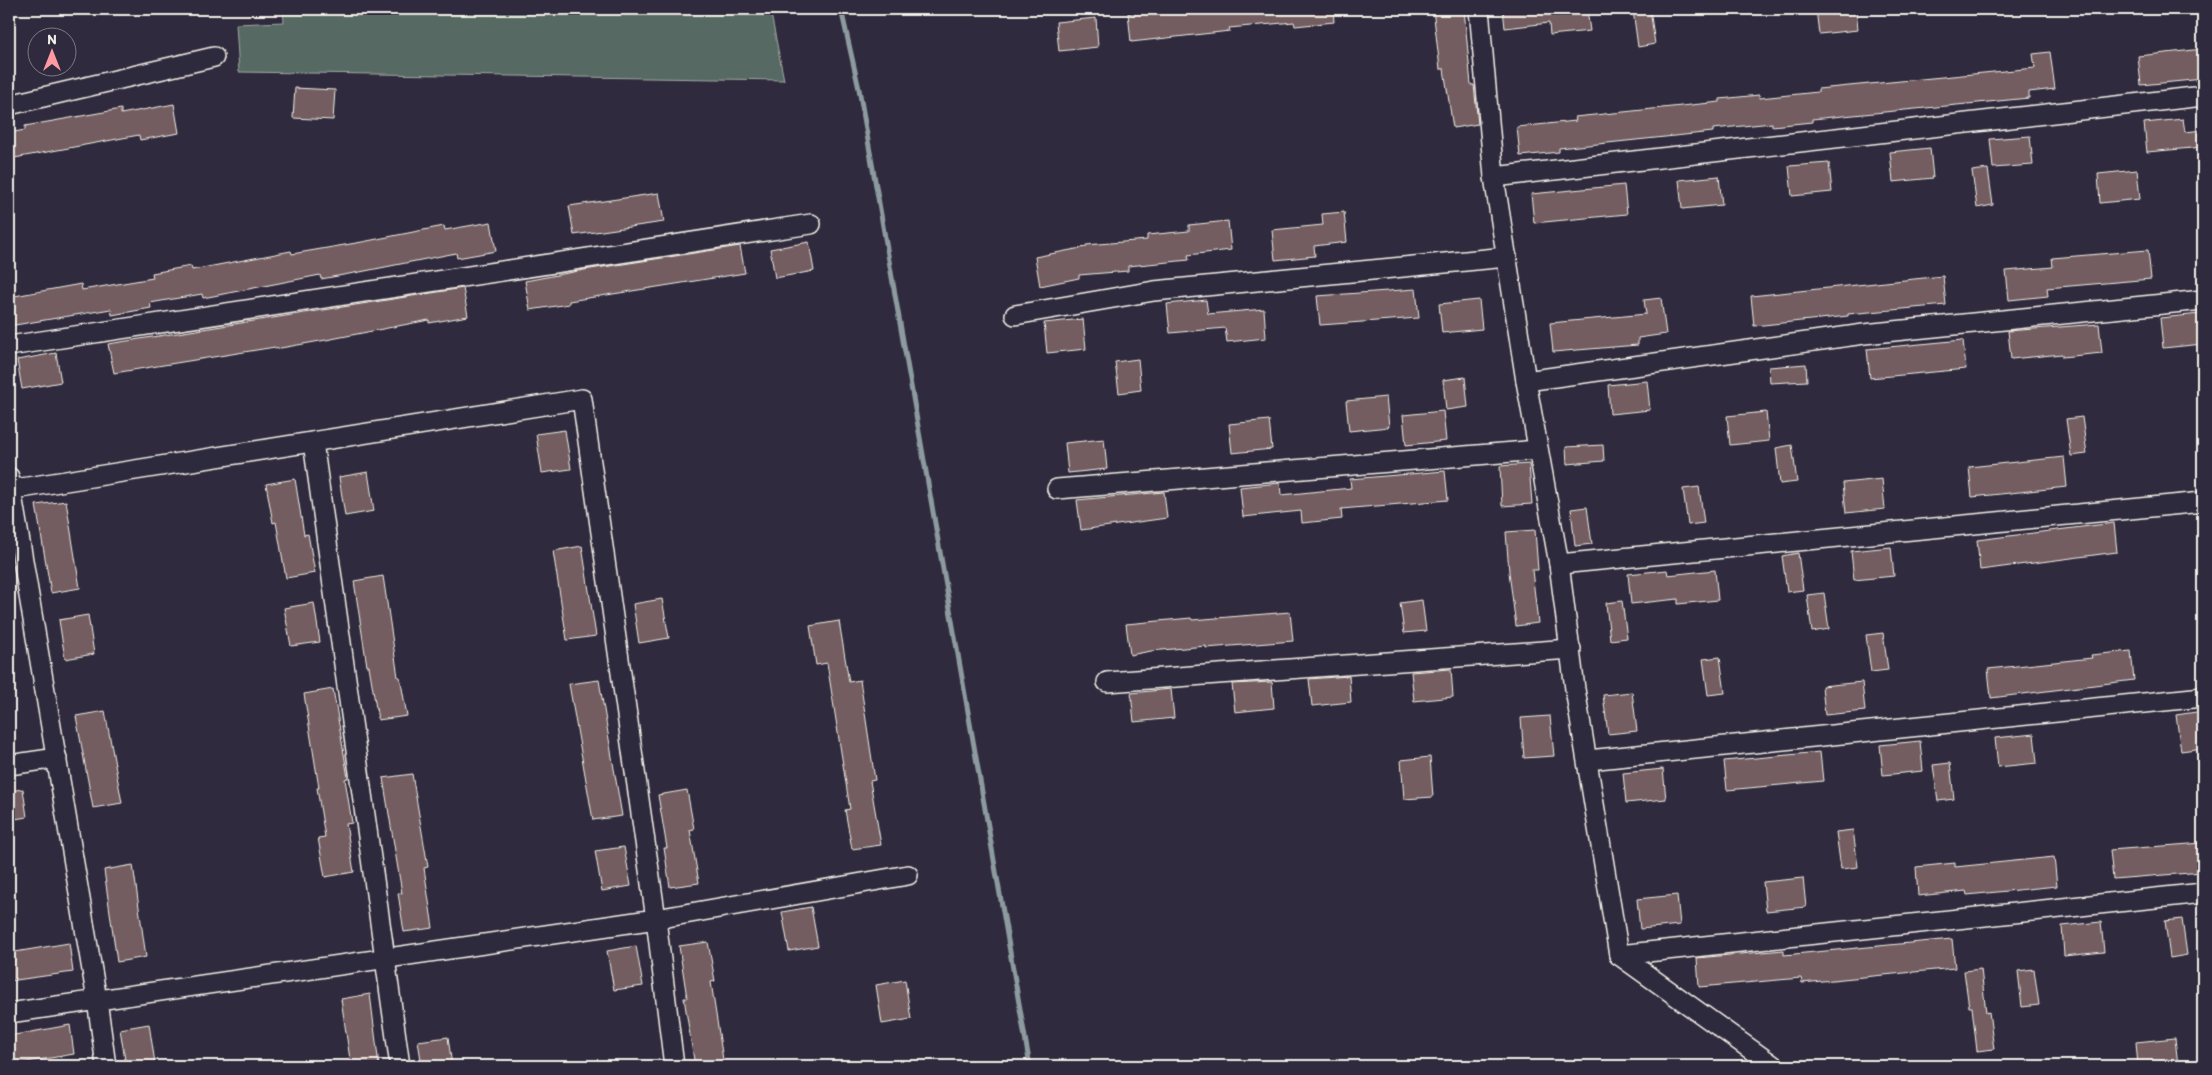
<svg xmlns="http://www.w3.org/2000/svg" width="2212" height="1075" viewBox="0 0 2212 1075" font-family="Itim,sans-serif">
  <rect width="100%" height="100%" fill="#2f2a3d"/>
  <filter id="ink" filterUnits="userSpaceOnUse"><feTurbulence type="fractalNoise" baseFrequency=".02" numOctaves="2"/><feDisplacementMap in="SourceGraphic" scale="10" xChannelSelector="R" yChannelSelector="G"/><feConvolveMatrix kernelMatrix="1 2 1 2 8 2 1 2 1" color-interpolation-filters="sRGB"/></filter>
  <g filter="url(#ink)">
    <path fill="#566962" stroke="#a5ada5" d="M283 9H770L784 80 239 72 236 24 284 22Z"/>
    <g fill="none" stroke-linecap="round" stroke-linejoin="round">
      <path stroke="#8d9ba0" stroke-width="5" d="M841 9 859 89 1030 1066"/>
    </g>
    <g fill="#735d61" stroke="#f4f1e8">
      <path d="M1175 9H1333L1334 22 1295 26 1294 22 1229 28 1230 31 1131 42 1128 13Z"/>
      <path d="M1433 9H1464L1471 85H1474L1478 124 1453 128 1444 69H1440Z"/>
      <path d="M1503 9H1587L1590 31 1550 35 1549 23 1505 28Z"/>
      <path d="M1650 9 1655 44 1638 47 1633 10Z"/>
      <path d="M1816 9H1856L1858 30 1819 34Z"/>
      <path d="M1096 18 1098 47 1059 51 1056 22Z"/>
      <path d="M2203 49V79L2141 85 2138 56Z"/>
      <path d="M2050 52 2055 89 2029 92V98L1812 119V122L1772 126V123L1713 129V132L1559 148V152L1520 156 1517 127 1576 121 1575 117 1720 102V99L1759 95 1760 98 1818 92V89L2035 68 2033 54Z"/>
      <path d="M295 88 335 90 333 120 293 118Z"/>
      <path d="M174 104 179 133 140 140 139 135 9 159V133L25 130V126L121 109V114Z"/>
      <path d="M2183 119 2185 132 2203 130V147L2147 152 2144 123Z"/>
      <path d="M2030 136 2033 165 1993 168 1990 139Z"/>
      <path d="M1930 148 1933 178 1893 182 1890 152Z"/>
      <path d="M1829 163 1832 192 1792 196 1789 166Z"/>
      <path d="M1988 169 1993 205 1977 208 1972 171Z"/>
      <path d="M2137 170 2140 199 2100 203 2098 174Z"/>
      <path d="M1719 176 1722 205 1682 209 1679 180Z"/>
      <path d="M1624 185 1627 214 1534 223 1531 194Z"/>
      <path d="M659 193 664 222 574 235 569 206Z"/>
      <path d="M1344 212 1347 242 1314 246 1315 256 1275 260 1272 230 1323 225 1322 214Z"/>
      <path d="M1228 221 1231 250 1188 255 1189 260 1128 266V271L1079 275V278L1040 286 1035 257 1086 247V245L1147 240V235L1189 231V225Z"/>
      <path d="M491 222 496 251 457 258 456 253 360 272 321 279 320 275 203 298 202 294 150 303 151 308 112 315 111 309 9 326V297L81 284 82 290 153 278 152 273 191 266 192 270 291 251 292 254 362 242 444 226 445 230Z"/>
      <path d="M809 242 814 271 775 278 770 249Z"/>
      <path d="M740 246 745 273 569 301V304L530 310 525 281 584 270Z"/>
      <path d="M2148 250 2151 279 2047 288 2048 296 2009 300 2006 271 2053 267 2052 258Z"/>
      <path d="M1943 276 1946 305 1848 314V316L1754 326 1751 296Z"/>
      <path d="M463 288 468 316 429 323V320L326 340 275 349V347L114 373 108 344Z"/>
      <path d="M1416 289 1419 318 1320 325 1317 296Z"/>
      <path d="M1661 298 1666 334 1638 338V345L1553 352 1550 323 1646 314 1644 300Z"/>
      <path d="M1206 300 1208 314 1264 309 1266 338 1227 342 1225 328 1170 333 1167 304Z"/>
      <path d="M1479 300 1482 329 1442 333 1439 304Z"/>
      <path d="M2200 314 2203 344 2163 348 2160 318Z"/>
      <path d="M1083 319 1086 349 1047 353 1044 323Z"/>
      <path d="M2099 324 2102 353 2062 357V354L2011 359 2008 331Z"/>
      <path d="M1963 340 1966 369 1870 378 1867 349Z"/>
      <path d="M56 353 61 382 22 389 17 360Z"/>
      <path d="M1138 359 1141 390 1119 393 1115 362Z"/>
      <path d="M1806 364 1807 381 1770 383 1769 367Z"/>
      <path d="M1465 377 1468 407 1446 410 1443 380Z"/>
      <path d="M1647 381 1650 410 1610 414 1608 385Z"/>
      <path d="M1386 397 1389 427 1349 431 1346 401Z"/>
      <path d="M1443 411 1446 441 1406 445 1403 415Z"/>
      <path d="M1766 412 1769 441 1730 445 1727 416Z"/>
      <path d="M2082 417 2087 454 2071 456 2066 419Z"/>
      <path d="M1269 420 1272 449 1232 453 1229 424Z"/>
      <path d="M565 430 571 469 542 473 536 434Z"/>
      <path d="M1104 439 1107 469 1068 473 1065 443Z"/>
      <path d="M1603 445 1604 461 1567 464 1566 447Z"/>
      <path d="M1792 445 1797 482 1780 484 1776 448Z"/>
      <path d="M2064 457 2067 487 1972 497 1969 467Z"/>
      <path d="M1529 464 1532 504 1502 506 1500 466Z"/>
      <path d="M1445 471 1448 500 1341 509 1342 519 1302 523 1301 511 1243 517 1240 487 1280 483 1281 495 1351 488 1350 479Z"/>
      <path d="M368 472 374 511 345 516 339 477Z"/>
      <path d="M295 479 304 535 308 534 315 573 286 578 276 522 273 523 266 484Z"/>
      <path d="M1882 479 1885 509 1846 513 1843 483Z"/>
      <path d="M1699 487 1704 523 1688 525 1683 489Z"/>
      <path d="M1164 492 1167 518 1081 530 1077 500Z"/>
      <path d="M66 501 80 588 51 593 36 505Z"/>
      <path d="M1587 507 1592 544 1575 546 1571 509Z"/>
      <path d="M2114 523 2117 552 1980 570 1977 540Z"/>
      <path d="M1535 530 1538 570H1532L1538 623 1516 626 1509 572 1506 532Z"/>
      <path d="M582 546 596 636 567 640 553 551Z"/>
      <path d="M1891 547 1894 576 1854 580 1851 551Z"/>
      <path d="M1798 553 1803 590 1787 592 1782 556Z"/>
      <path d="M1667 570 1668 575 1715 570 1718 600 1678 604V599L1631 604 1628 574Z"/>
      <path d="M383 576 398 677H400L407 716 378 720 369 666H367L354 581Z"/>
      <path d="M1824 593 1829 629 1812 632 1807 595Z"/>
      <path d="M662 599 669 638 639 643 633 604Z"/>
      <path d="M1422 600 1426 631 1404 633 1400 603Z"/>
      <path d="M1622 601 1627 638 1610 640 1606 603Z"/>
      <path d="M314 603 320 642 291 646 284 608Z"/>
      <path d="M1290 612 1293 641 1206 648V646L1151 651 1130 655 1126 624 1191 618 1192 620Z"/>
      <path d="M88 615 94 654 65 659 59 620Z"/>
      <path d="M839 621 849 682 860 680 875 780 870 781 881 845 852 849 845 810 850 809 827 663 816 665 810 626Z"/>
      <path d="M1883 633 1888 670 1871 672 1866 635Z"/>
      <path d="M2131 651 2134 680 1991 698 1988 669 2092 658 2091 655Z"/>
      <path d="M1720 657 1725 693 1708 695 1703 659Z"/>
      <path d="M1451 669 1453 697 1414 701 1411 672Z"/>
      <path d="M1349 676 1351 702 1312 706 1309 679Z"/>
      <path d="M599 680 622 816 593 820 569 684Z"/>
      <path d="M1272 682 1274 708 1235 712 1232 684Z"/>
      <path d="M1862 682 1865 711 1825 715 1822 686Z"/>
      <path d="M333 689 348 778 345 779 352 823 346 824 354 872 325 877 318 838 325 837 317 788H319L304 694Z"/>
      <path d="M1171 689 1174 718 1134 722 1131 693Z"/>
      <path d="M1632 692 1637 731 1608 734 1603 695Z"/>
      <path d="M105 711 122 803 93 808 76 716Z"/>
      <path d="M2203 711V748L2181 751 2176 715Z"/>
      <path d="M1550 716 1554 756 1524 758 1521 718Z"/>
      <path d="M2034 734 2037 763 1998 767 1995 738Z"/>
      <path d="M1920 741 1923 771 1883 775 1880 745Z"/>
      <path d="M1820 752 1823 781 1727 790 1724 761Z"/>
      <path d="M1430 757 1433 797 1404 799 1401 760Z"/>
      <path d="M1950 763 1954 799 1938 801 1933 765Z"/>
      <path d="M1663 769 1666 799 1626 803 1623 773Z"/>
      <path d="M412 774 428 867 424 868 433 928 404 932 398 893H402L383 778Z"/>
      <path d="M23 789 27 817 9 820V791Z"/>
      <path d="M687 790 694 829 690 830 699 883 670 887 664 848H667L658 795Z"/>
      <path d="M1853 830 1858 867 1841 869 1836 832Z"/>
      <path d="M2203 843V872L2113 879 2110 850Z"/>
      <path d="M624 847 631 886 602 891 595 851Z"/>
      <path d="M2054 857 2057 886 1967 895 1966 891 1918 896 1916 867 1955 863V867Z"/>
      <path d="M133 865 146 957 117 962 104 870Z"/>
      <path d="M1803 878 1806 907 1766 911 1763 882Z"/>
      <path d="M1677 895 1680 925 1640 929 1637 899Z"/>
      <path d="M811 907 818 946 789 951 782 912Z"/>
      <path d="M2182 919 2187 955 2170 958 2165 921Z"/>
      <path d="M2101 922 2104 952 2064 956 2062 926Z"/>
      <path d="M1952 939 1955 968 1802 983 1801 978 1699 987 1697 958 1784 950V955Z"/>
      <path d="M708 942 715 981 711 982 724 1066H695L684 998H687L679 946Z"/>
      <path d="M69 943 73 972 9 981V953Z"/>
      <path d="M636 946 643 986 614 990 607 951Z"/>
      <path d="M1981 969 1986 1013 1989 1012 1994 1049 1977 1051 1972 1007H1969L1964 971Z"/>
      <path d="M2034 969 2039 1005 2022 1007 2018 971Z"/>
      <path d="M905 980 911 1019 882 1024 876 985Z"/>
      <path d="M370 994 379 1066H351L341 999Z"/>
      <path d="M149 1024 155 1063 126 1066 120 1029Z"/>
      <path d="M70 1025 74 1054 9 1065V1036Z"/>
      <path d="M448 1037 452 1066H422L418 1041Z"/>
      <path d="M2175 1038 2178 1066H2138L2136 1042Z"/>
    </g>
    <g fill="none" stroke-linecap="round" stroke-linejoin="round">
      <g stroke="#f4f1e8" stroke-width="22">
        <g id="minor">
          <path d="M1479 9 1494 177 1526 381 1559 564 1575 689 1619 955 1774 1066"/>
          <path d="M9 105 214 57"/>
          <path d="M1494 177 2203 96"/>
          <path d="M1015 315 1154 291 1507 257"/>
          <path d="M9 346 811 224"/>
          <path d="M1526 381 1864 334 2203 300"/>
          <path d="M313 442 400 1066"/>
          <path d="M9 477 97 1000 106 1066"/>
          <path d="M1057 489 1538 450"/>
          <path d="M9 490 582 399 656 919 674 1066"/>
          <path d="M1559 564 2203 502"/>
          <path d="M1107 682 1571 649"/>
          <path d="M1588 760 2203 697"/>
          <path d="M9 765 57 758"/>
          <path d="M1619 955 2203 893"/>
          <path d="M9 1013 656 919 908 875"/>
        </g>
      </g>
      <use href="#minor" stroke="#2f2a3d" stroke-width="19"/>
    </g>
  </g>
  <rect width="2212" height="1075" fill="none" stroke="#2f2a3d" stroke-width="30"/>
  <rect x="15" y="15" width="2182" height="1045" fill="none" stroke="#f4f1e8" stroke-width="2" filter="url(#ink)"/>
  <g transform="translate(52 52)"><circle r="24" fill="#2f2a3d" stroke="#7e7a81"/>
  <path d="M0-4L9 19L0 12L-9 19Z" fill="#ff9aa2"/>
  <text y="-8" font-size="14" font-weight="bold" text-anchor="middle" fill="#f4f1e8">N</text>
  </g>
</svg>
